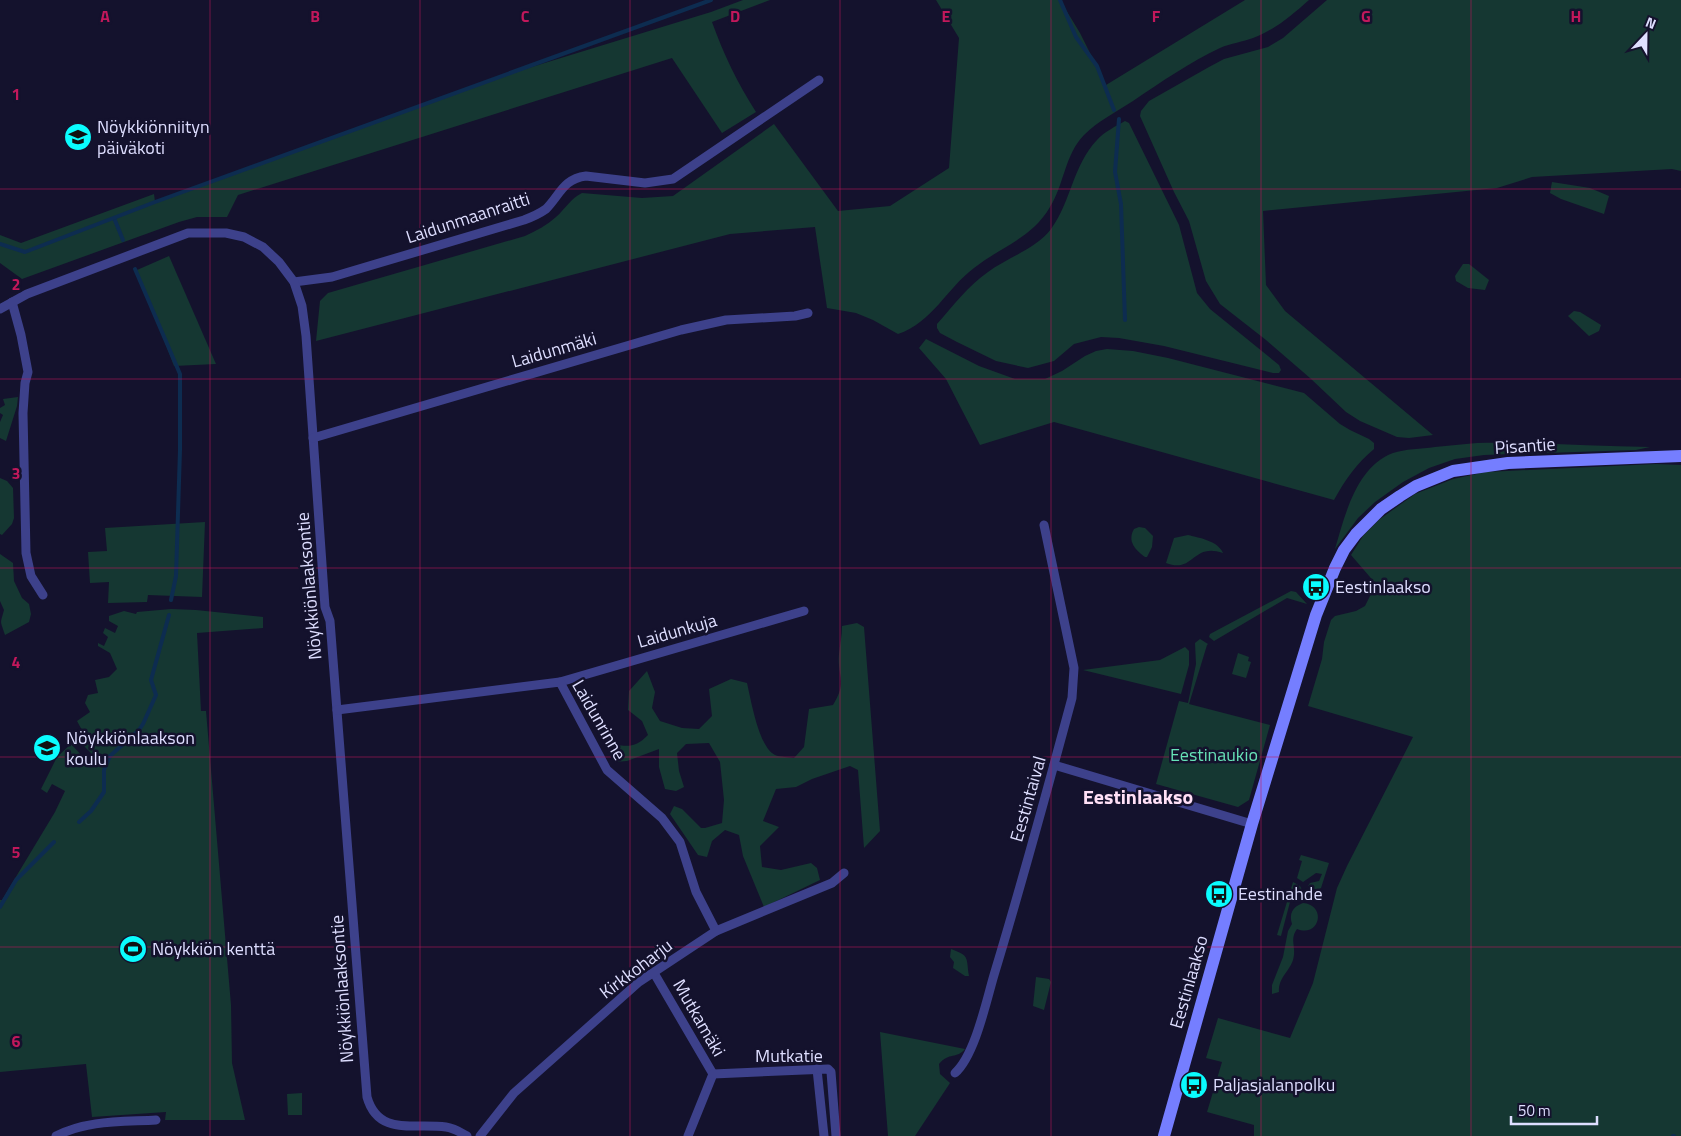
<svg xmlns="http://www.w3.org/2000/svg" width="1681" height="1136" viewBox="0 0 1681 1136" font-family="'Titillium Web',sans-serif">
  <rect width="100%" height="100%" fill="#14122d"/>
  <g fill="#153732">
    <path d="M743 0H770L712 22C723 53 738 84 756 112L722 133 672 58 238 195 227 217H197L179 222 22 279 0 263V235L21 243 154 194 155 202 502 76 711 12Z"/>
    <path d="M936 0H1060L1080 33 1106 85 1245 0H1309C1292 15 1275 30 1253 38 1243 42 1231 43 1220 48 1190 62 1161 82 1133 101 1116 112 1098 121 1084 135 1065 154 1064 185 1050 207 1031 239 1002 246 974 268 947 288 932 323 898 334L873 320 856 313 827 308 815 227 730 234 316 341 320 301 328 293 525 236C536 231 547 225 556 217 565 209 571 198 582 193L642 198 673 196 774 124 838 211 890 206 949 168 959 38Z"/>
    <path d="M1327 0H1681V171L1672 169 1532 177 1497 188 1263 211 1266 285 1285 311 1433 435 1409 438 1397 437 1360 421 1346 412 1310 378 1266 340 1220 304 1206 281 1189 221 1174 192 1140 116 1141 111 1149 101 1209 67 1224 59 1268 47 1283 38Z"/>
    <path d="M1125 121 1129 123 1179 225 1197 293 1210 309 1279 365 1281 370 1279 373H1273L1164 346 1119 338 1101 337 1074 344 1054 361 1028 368 996 361 957 342 940 333 937 328V324C953 306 968 286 988 272 1007 258 1037 248 1051 229 1071 202 1073 165 1097 140 1104 132 1116 126 1125 121Z"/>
    <path d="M1552 182 1590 188 1609 196 1604 214 1561 199 1550 193Z"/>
    <path d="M169 256 216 364 174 366 137 270Z"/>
    <path d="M1463 264H1469L1489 280 1485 290 1468 288 1456 281 1455 276Z"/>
    <path d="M1574 311 1580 312 1601 325 1599 331 1589 336 1568 316Z"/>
    <path d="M926 339 979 366 1015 379H1045L1062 371 1085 356 1096 351 1107 349 1133 351 1168 358 1304 393 1340 424 1350 430 1369 439 1374 443V449C1357 463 1345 480 1334 500L1054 422 980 445 946 379 919 348Z"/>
    <path d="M18 397 17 406 6 441 0 438V422L3 415 0 413V408L5 405 3 399Z"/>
    <path d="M1477 443C1534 442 1592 446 1650 447L1636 450 1484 455 1455 459 1429 468 1403 482 1375 502 1358 518 1335 549C1345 515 1356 467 1393 453 1405 449 1421 449 1435 447 1449 446 1462 444 1477 443Z"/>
    <path d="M1656 464 1681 465V1136H1254V1125L1207 1112 1222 1062 1206 1058 1218 1018 1290 1038 1313 983 1337 888 1347 866 1413 737 1308 706 1322 659 1324 642 1331 620 1335 616 1356 611 1365 606 1376 584 1351 555 1363 536 1380 519 1415 494 1453 479 1486 472Z"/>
    <path d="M0 478 7 481 13 488 14 518 12 524 2 535 0 534Z"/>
    <path d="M205 522 202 597 148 595 147 602 108 603 109 582 90 583 88 552 107 551 105 528Z"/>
    <path d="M1139 527 1145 528 1153 536 1152 547 1147 557H1145C1135 550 1127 541 1134 529Z"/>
    <path d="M1188 535C1200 538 1218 541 1223 553 1192 542 1194 574 1166 563L1174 538Z"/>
    <path d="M0 554 13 563 14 581 22 598 29 604 31 614 29 622 5 635C0 619 0 625 4 610L0 601Z"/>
    <path d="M1291 591 1296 592 1307 604 1287 598 1214 641 1209 637 1210 634Z"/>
    <path d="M171 609 196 610 263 617V628L197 633 201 711H206L231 1005 232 1063 245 1120H165L166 1112 92 1117 86 1064 0 1072V900H2L55 812 65 791 52 784 47 793 41 789 57 757 71 744 85 759 82 763H85L91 753 85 747 78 737 83 732 77 721 90 712 85 703 88 695 98 693 95 680 109 677 117 669 110 653 98 646V643L104 646 108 637 103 633 105 628 115 633 118 626 109 621V616L124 611 136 614 137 612Z"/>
    <path d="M857 623 864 627 880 831 864 848 858 770 850 766 812 779 796 787 776 789 763 821 779 827 760 846 762 867 781 870 811 863 817 868 820 880 764 907 743 856 739 835 725 830 712 841 707 857 698 855 670 814 674 806 682 809 701 828H705L722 823 724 800 720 762 709 743 686 744 677 753 679 771 684 787 676 791 665 789 659 767V749L627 761 614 762 594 724 606 723 616 745C631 747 637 746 648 735L642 721 628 710 629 691 647 671 655 692 652 708 660 721 682 728 699 729 712 716 709 689 731 679 747 683C751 700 759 748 775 755 780 757 789 757 794 758L804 747 809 709 833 705C848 681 837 677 839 654 840 644 842 636 842 626Z"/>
    <path d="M1200 639 1208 644 1207 645 1189 704 1270 725 1249 800 1238 807 1156 784 1179 701 1188 703 1196 664 1195 643Z"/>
    <path d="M1185 647 1189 651V665L1181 694 1083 670 1160 660Z"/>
    <path d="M1238 653 1249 657 1248 661 1251 662 1246 678 1232 674Z"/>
    <path d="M1301 855 1329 863 1321 888 1317 890 1308 886 1310 883 1319 881 1322 874 1316 873 1303 882 1297 878 1302 861 1299 860Z"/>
    <path d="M1293 882 1300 886 1303 892 1300 897 1290 902 1281 936 1277 935Z"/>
    <path d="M1303 903C1327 905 1320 938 1297 929 1289 940 1297 947 1293 960 1289 972 1278 978 1279 992L1272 994V985L1283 957 1288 931 1292 924C1289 914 1292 907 1303 903Z"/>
    <path d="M951 949C970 956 966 957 969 976H965L953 968 954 962 950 957Z"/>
    <path d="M1036 977 1049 979 1051 982 1044 1010 1033 1006Z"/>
    <path d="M880 1032 965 1049C957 1059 949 1052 939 1064L940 1074 950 1083 915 1136H888Z"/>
    <path d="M302 1093V1115H288L287 1094Z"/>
  </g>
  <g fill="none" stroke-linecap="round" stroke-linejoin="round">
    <g stroke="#0d2c50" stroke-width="4">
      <path d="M1060 0 1076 37 1097 66 1114 110"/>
      <path d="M1119 119 1115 172 1121 204 1125 320"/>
      <path d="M114 218 123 240"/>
      <path d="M0 244 25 252 155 202 711 0"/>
      <path d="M135 269 180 374V450L176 576 171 600"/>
      <path d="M79 822 91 811 104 792V770L110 756 139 730 143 724 156 695 151 680 169 615"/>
      <path d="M0 907 16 880 54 842"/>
      <path d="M1673 1136H1674"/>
    </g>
    <g stroke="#3d418b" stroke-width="9">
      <path d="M294 282 332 277 524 220C532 217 539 214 546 209 560 195 563 179 586 176L645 183 673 179 819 80"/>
      <path d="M12 302 21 335 28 372 25 383 23 413 26 553 31 576 43 595"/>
      <path d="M0 309 27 294 188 233H226L244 237 263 247 279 262 294 282 302 306 306 336 325 607 330 621 367 1097C378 1136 413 1123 446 1127 454 1128 460 1132 467 1136"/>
      <path d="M313 438 681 330 726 320 795 316 808 313"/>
      <path d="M560 682 804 611"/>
      <path d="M337 710 560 682 607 770 662 818 680 842 696 892 716 931"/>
      <path d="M1054 765 1252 824"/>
      <path d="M654 973 713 1074 688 1136"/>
      <path d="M817 1069 824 1136"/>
      <path d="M955 1073C975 1055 986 1002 994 975 1022 883 1047 791 1072 698L1074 668 1044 525"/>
      <path d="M713 1074 828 1069 831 1072 836 1136"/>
      <path d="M56 1136C87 1120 122 1122 156 1120"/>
      <path d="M480 1136 514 1093 639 982 716 931 832 883 844 873"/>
    </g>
    <path stroke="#757eff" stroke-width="12" d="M1164 1136 1252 824 1316 615 1335 568 1344 550 1356 534 1381 509 1400 496 1416 486 1453 471 1508 463 1681 456"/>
  </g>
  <path fill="none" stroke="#c2185b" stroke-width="1" stroke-opacity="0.55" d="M210 0V1136M420 0V1136M630 0V1136M840 0V1136M1051 0V1136M1261 0V1136M1471 0V1136M0 189H1681M0 379H1681M0 568H1681M0 757H1681M0 947H1681"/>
  <defs>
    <g id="school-disc" transform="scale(1.4375)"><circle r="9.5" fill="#0afcfe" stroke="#14122d"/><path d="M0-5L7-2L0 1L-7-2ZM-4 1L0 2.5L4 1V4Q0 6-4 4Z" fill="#111"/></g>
    <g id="bus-disc" transform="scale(1.4375)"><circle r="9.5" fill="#0afcfe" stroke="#14122d"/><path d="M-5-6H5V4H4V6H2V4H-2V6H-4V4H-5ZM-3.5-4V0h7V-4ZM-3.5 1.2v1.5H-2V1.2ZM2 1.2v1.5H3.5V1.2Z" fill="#111"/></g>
    <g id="stadium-disc" transform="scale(1.4375)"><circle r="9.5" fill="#0afcfe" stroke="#14122d"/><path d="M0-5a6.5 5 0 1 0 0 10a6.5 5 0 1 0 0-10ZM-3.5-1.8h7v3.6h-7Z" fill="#111"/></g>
  </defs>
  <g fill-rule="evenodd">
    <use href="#school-disc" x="78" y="137"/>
    <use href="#bus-disc" x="1316" y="587"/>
    <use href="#school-disc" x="47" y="748"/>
    <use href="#bus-disc" x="1219" y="894"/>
    <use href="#stadium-disc" x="133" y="949"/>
    <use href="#bus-disc" x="1194" y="1085"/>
  </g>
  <g text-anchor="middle" stroke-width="5" stroke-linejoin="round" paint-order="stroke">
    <g font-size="18" fill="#dedeff" stroke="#14122d" text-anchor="start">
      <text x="97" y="133">Nöykkiönniityn<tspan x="97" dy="21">päiväkoti</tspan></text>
      <text x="1335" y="593">Eestinlaakso</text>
      <text x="66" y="744">Nöykkiönlaakson<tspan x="66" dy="21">koulu</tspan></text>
      <text x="1238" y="900">Eestinahde</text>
      <text x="152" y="955">Nöykkiön kenttä</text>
      <text x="1213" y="1091">Paljasjalanpolku</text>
    </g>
    <g font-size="18" fill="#dedeff" stroke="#14122d">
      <text transform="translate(468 218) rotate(-18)" y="6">Laidunmaanraitti</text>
      <text transform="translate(554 350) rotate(-16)" y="6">Laidunmäki</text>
      <text transform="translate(1525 446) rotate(-4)" y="6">Pisantie</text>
      <text transform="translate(309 586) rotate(-95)" y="6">Nöykkiönlaaksontie</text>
      <text transform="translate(677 631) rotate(-16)" y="6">Laidunkuja</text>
      <text transform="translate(599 720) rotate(60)" y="6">Laidunrinne</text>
      <text transform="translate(1028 799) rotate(-74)" y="6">Eestintaival</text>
      <text transform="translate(636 969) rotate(-37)" y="6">Kirkkoharju</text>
      <text transform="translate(1189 982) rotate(-74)" y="6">Eestinlaakso</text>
      <text transform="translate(342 989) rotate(-94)" y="6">Nöykkiönlaaksontie</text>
      <text transform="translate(699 1018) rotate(60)" y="6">Mutkamäki</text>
      <text x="789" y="1062">Mutkatie</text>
    </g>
    <g font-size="18" fill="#67e1b7" stroke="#14122d">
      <text x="1214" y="761">Eestinaukio</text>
    </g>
    <g font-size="20" font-weight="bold" fill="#ffe0f6" stroke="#14122d">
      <text x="1138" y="804">Eestinlaakso</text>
    </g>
  </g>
  <g font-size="16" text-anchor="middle" font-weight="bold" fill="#c2185b" stroke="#14122d" stroke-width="5" stroke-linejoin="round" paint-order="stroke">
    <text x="105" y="22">A</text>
    <text x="315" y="22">B</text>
    <text x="525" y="22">C</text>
    <text x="735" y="22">D</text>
    <text x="946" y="22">E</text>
    <text x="1156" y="22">F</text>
    <text x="1366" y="22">G</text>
    <text x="1576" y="22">H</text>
    <text x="16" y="100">1</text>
    <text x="16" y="290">2</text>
    <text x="16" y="479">3</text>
    <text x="16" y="668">4</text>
    <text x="16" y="858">5</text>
    <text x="16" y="1047">6</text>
  </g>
  <g transform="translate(1646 35) rotate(22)" stroke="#14122d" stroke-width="4" paint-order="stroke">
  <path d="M0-4L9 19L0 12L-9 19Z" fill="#dedeff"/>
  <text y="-8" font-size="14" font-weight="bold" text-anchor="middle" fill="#dedeff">N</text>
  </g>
  <path d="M1511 1116v8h86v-8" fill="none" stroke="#dedeff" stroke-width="2.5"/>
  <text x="1518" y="1116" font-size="15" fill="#dedeff" stroke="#14122d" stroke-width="4" paint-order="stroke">50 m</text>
</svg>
